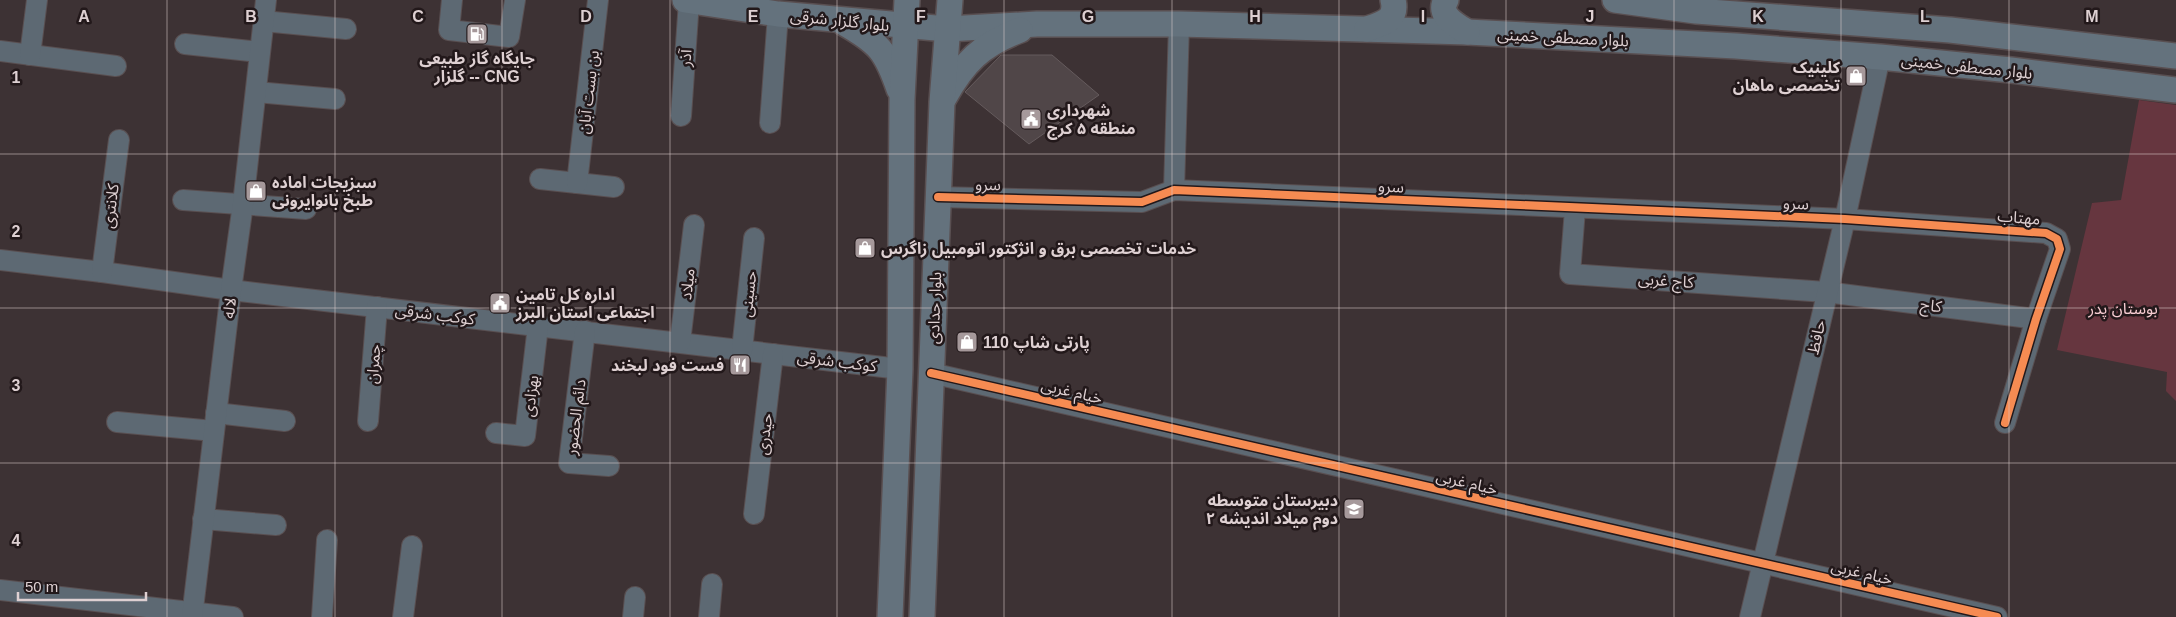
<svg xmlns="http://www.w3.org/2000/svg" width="2176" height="617" viewBox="0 0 2176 617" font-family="Helvetica,'Noto Sans Arabic',sans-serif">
  <rect width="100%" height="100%" fill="#3d3234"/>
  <path fill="#66363f" d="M2139 100 2176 105V401L2166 391 2167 372 2057 350 2092 203 2121 200Z"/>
  <path fill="#504648" stroke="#655b5d" d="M1001 55H1052L1099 95 1029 144 965 92Z"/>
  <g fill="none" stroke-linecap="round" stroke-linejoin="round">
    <g stroke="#594f51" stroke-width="22">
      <g id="minor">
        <path d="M452 0 449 30 509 37 515 0"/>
        <path d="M263 21 346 29"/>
        <path d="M185 44 259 52"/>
        <path d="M0 51 116 66"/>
        <path d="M30 55 37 0"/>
        <path d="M256 92 335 99"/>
        <path d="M681 116 689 1"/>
        <path d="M770 123 778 14"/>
        <path d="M540 179 614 187"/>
        <path d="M577 183 598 0"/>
        <path d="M1174 190 1179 24"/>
        <path d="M938 197 1142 202 1174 190 1845 219 2046 233 2057 239 2060 249 2036 319 2005 423"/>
        <path d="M183 200 306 209"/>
        <path d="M1575 209 1570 274 1826 292 2036 319"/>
        <path d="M0 260 102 272 231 290 900 369"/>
        <path d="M102 272 119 140"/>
        <path d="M585 331 569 463 609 466"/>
        <path d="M680 342 694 225"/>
        <path d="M742 350 754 238"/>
        <path d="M931 373 1997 617"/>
        <path d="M216 413 285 421"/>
        <path d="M368 421 377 307"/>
        <path d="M117 422 214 431"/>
        <path d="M496 433 525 436 538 326"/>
        <path d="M754 514 773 354"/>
        <path d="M203 519 276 525"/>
        <path d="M0 590 233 617"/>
        <path d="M192 617 231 290 243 204 266 0"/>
        <path d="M322 617 327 540"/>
        <path d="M403 617 412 546"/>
        <path d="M633 617 635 597"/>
        <path d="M709 617 712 584"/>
        <path d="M1750 617 1845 219 1880 57"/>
      </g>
    </g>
    <g stroke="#594f51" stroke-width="28">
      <g id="major">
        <path d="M685 0 778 14 947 29 1037 24H1179L1467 32 1736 46 1880 57 2011 70 2176 90"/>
        <path d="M1446 0C1437 15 1456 25 1467 32"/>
        <path d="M1615 0 1696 11 1950 30 2176 56"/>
        <path d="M844 23C879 43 886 51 899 89"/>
        <path d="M1367 29C1382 24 1398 20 1393 0"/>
        <path d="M944 98C964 62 981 45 1020 30"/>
        <path d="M890 617 900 369 902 99 907 0"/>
        <path d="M922 617 942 102 950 0"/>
      </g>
    </g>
    <use href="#minor" stroke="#5d6973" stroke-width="20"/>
    <use href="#major" stroke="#64727d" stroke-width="25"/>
    <g stroke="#22181a" stroke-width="11">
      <g id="cycleway">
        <path d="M938 197 1142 202 1174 190 1845 219 2046 233 2057 239 2060 249 2036 319 2005 423"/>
        <path d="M931 373 1997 617"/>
      </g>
    </g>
    <use href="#cycleway" stroke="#f68b52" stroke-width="8"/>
  </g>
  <path fill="none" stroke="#ded0d2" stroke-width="1" stroke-opacity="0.55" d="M167 0V617M335 0V617M502 0V617M670 0V617M837 0V617M1004 0V617M1172 0V617M1339 0V617M1506 0V617M1674 0V617M1841 0V617M2009 0V617M0 154H2176M0 308H2176M0 463H2176"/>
  <defs>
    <g id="fuel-square" transform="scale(1.125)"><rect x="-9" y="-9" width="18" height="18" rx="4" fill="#a6999b" stroke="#22181a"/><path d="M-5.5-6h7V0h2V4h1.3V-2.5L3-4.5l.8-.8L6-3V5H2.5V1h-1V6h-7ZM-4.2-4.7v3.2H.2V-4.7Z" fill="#fff"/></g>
    <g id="shop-square" transform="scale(1.125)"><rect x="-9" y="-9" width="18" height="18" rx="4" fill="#a6999b" stroke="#22181a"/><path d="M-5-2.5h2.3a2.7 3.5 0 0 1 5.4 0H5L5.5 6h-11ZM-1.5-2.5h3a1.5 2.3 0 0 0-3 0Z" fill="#fff"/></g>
    <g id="civic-square" transform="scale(1.125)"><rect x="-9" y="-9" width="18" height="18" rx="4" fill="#a6999b" stroke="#22181a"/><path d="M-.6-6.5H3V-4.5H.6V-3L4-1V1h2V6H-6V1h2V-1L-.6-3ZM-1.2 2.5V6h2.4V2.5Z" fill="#fff"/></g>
    <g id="restaurant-square" transform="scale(1.125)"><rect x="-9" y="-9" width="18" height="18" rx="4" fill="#a6999b" stroke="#22181a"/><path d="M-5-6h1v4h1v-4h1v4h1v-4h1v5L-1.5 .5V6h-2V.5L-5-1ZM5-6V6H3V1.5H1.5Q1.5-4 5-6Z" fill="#fff"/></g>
    <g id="school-square" transform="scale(1.125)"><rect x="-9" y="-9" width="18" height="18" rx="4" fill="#a6999b" stroke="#22181a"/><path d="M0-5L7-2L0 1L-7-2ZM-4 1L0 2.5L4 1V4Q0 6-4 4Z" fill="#fff"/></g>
  </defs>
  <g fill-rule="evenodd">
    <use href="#fuel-square" x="477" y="34"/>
    <use href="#shop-square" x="1856" y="76"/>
    <use href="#civic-square" x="1031" y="119"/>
    <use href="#shop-square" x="256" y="191"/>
    <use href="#shop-square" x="865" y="248"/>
    <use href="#civic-square" x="500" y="303"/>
    <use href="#shop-square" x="967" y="342"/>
    <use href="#restaurant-square" x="740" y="365"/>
    <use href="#school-square" x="1354" y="509"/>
  </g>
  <g text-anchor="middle" stroke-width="5" stroke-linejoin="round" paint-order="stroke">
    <g font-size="16" fill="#ded0d2" stroke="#22181a">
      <text transform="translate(840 20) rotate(6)" y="6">بلوار گلزار شرقی</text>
      <text transform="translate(1563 37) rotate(3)" y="6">بلوار مصطفی خمینی</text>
      <text transform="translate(685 58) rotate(-86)" y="6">آذر</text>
      <text transform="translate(1967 66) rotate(6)" y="6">بلوار مصطفی خمینی</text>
      <text transform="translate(588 92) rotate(-83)" y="6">بن بست آبان</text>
      <text transform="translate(988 184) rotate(1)" y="6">سرو</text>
      <text transform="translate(1391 186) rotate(3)" y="6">سرو</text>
      <text transform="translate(1796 203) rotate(2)" y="6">سرو</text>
      <text transform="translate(110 206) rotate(-83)" y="6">کلانتری</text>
      <text transform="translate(2019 217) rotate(5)" y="6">مهتاب</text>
      <text transform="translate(1666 280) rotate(4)" y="6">کاج غربی</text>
      <text transform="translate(687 284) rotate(-83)" y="6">میلاد</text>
      <text transform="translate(748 294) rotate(-84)" y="6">حسینی</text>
      <text transform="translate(1931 305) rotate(7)" y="6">کاج</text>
      <text transform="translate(229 308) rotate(-83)" y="6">لاله</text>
      <text transform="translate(934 308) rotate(-88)" y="6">بلوار حدادی</text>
      <text transform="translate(435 314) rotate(7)" y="6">کوکب شرقی</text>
      <text transform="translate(1816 337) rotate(-77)" y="6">حافظ</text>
      <text transform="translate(837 361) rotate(7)" y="6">کوکب شرقی</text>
      <text transform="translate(373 364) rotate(-85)" y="6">چمران</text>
      <text transform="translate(1072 391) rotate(13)" y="6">خیام غربی</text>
      <text transform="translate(530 396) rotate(-83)" y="6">بهزادی</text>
      <text transform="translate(575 417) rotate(-83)" y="6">دائم الحضور</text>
      <text transform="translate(764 434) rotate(-83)" y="6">حیدری</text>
      <text transform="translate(1467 482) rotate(13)" y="6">خیام غربی</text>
      <text transform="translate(1862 572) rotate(13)" y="6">خیام غربی</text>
    </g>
    <g font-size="16" font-weight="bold" fill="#ded0d2" stroke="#22181a" text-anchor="start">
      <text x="477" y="64" text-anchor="middle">جایگاه گاز طبیعی<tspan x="477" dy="18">گلزار -- CNG</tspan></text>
      <text x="1840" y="73" text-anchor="end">کلینیک<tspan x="1840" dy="18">تخصصی ماهان</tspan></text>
      <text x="1047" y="116">شهرداری<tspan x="1047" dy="18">منطقه ۵ کرج</tspan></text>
      <text x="272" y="188">سبزیجات اماده<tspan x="272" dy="18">طبخ بانوایرونی</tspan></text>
      <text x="881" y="254">خدمات تخصصی برق و انژکتور اتومبیل زاگرس</text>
      <text x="516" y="300">اداره کل تامین<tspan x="516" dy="18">اجتماعی استان البرز</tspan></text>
      <text x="983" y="348">پارتی شاپ 110</text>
      <text x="724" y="371" text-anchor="end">فست فود لبخند</text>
      <text x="1338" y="506" text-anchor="end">دبیرستان متوسطه<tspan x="1338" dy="18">دوم میلاد اندیشه ۲</tspan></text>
    </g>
    <g font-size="16" fill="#f6cbd1" stroke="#22181a">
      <text x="2123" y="314">بوستان پدر</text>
    </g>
  </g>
  <g font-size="16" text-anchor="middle" font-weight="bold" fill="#ded0d2" stroke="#22181a" stroke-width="5" stroke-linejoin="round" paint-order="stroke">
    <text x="84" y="22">A</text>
    <text x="251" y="22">B</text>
    <text x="418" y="22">C</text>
    <text x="586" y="22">D</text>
    <text x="753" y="22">E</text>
    <text x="921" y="22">F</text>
    <text x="1088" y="22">G</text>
    <text x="1255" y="22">H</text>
    <text x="1423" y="22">I</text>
    <text x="1590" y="22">J</text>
    <text x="1758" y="22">K</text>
    <text x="1925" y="22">L</text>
    <text x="2092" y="22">M</text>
    <text x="16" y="83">1</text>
    <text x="16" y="237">2</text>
    <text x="16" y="391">3</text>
    <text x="16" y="546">4</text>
  </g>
  <path d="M18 592v8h128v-8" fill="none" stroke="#ded0d2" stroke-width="2.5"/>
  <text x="25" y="592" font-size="15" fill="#ded0d2" stroke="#22181a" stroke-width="4" paint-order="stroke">50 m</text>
</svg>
